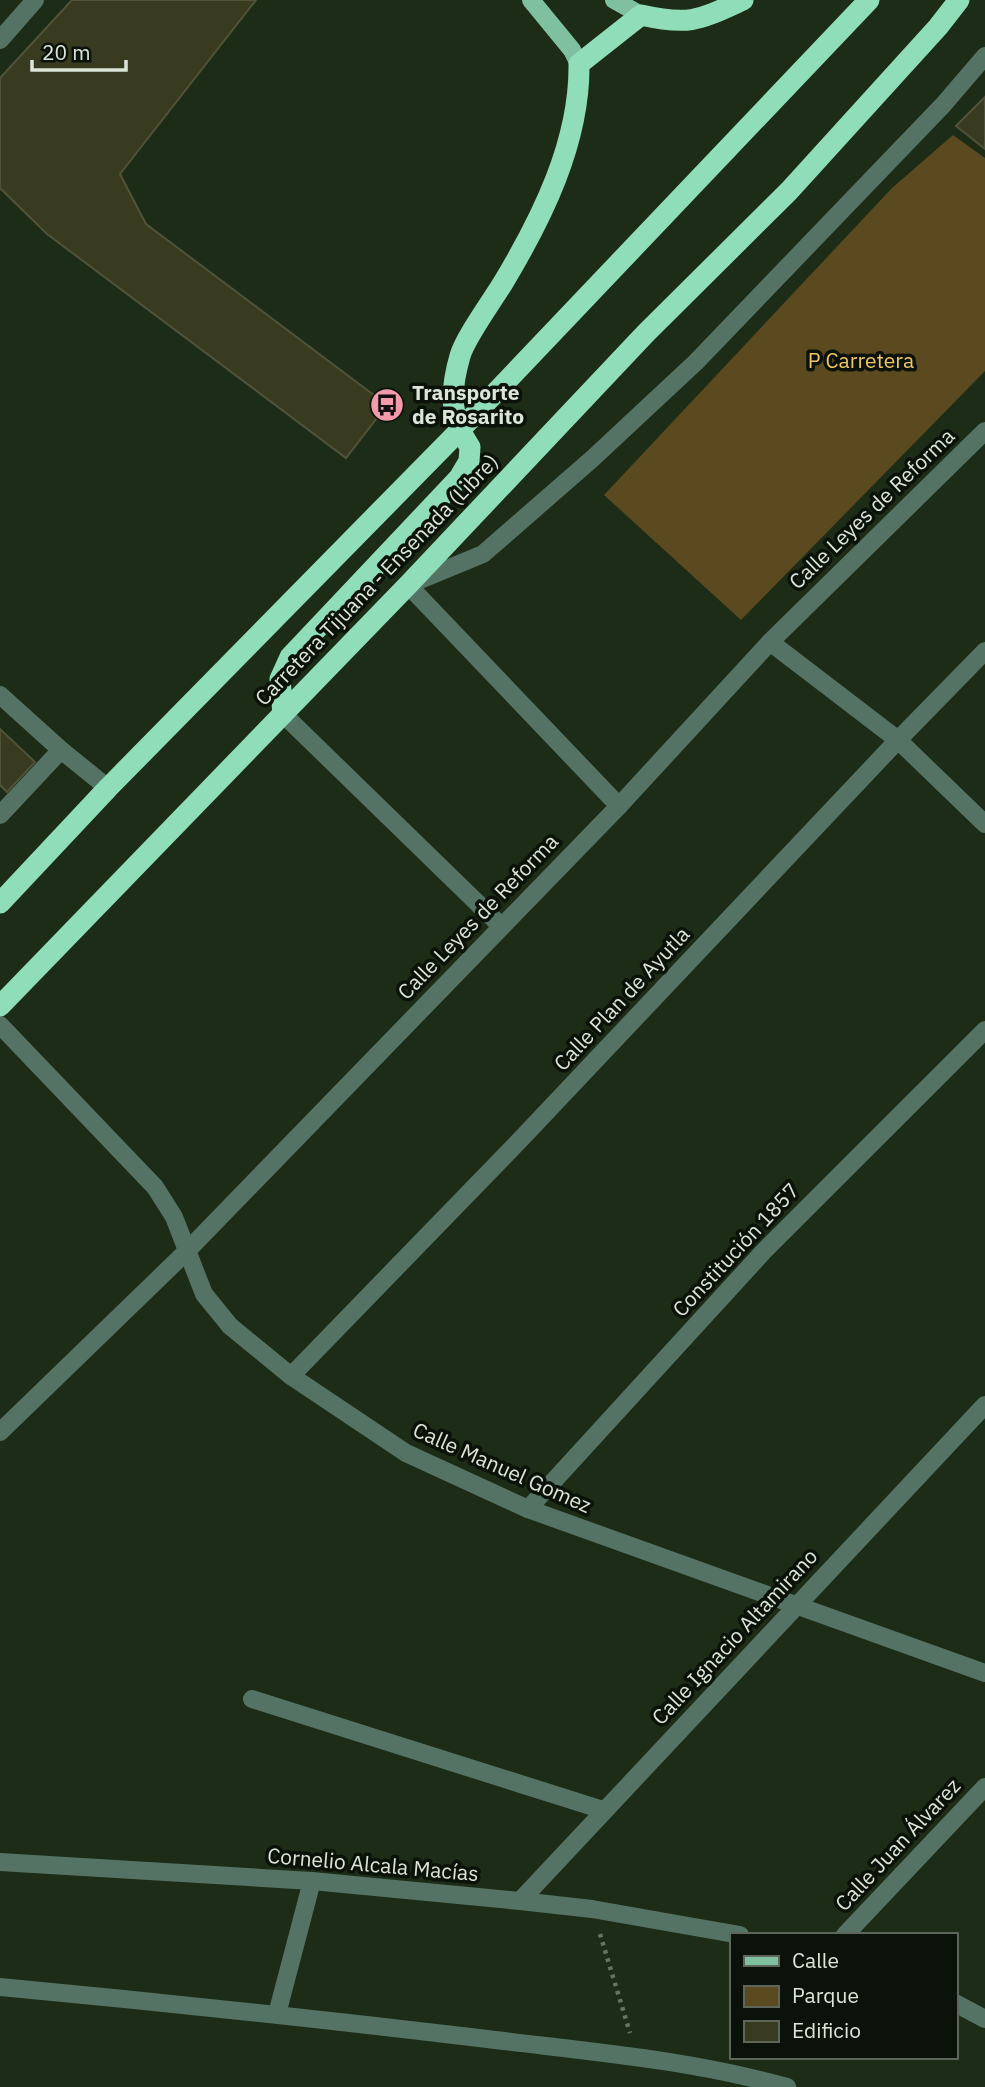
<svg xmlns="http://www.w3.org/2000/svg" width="985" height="2087" viewBox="0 0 985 2087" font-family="'IBM Plex Sans',sans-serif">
  <rect width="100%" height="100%" fill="#1d2c17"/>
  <path fill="#5b491f" d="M953 135 985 158V371L741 620 604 495 892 188Z"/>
  <g fill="#393b21" stroke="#515338" stroke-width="2">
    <path d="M72 0H256L120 174 146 224 387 405 346 458 47 234 0 188V78Z"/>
    <path d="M985 97V149L956 126Z"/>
    <path d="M0 729 35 762 7 792 0 785Z"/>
  </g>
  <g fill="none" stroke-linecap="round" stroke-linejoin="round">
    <path stroke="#677463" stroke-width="4.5" stroke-dasharray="3.5 5" stroke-linecap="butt" d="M600 1934 630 2033"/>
    <g stroke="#547364" stroke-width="18">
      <path d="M0 40 35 0"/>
      <path d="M770 642 898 740 985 824"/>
      <path d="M0 695 61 750"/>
      <path d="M283 714 501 926"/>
      <path d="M619 806 408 585 483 554 592 459 696 362 943 105 985 56"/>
      <path d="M0 815 61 750 108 788"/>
      <path d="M0 1025 155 1187 174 1217 204 1294 230 1326 291 1376 406 1453 528 1509 985 1673"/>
      <path d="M291 1376 520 1140 898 740 985 651"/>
      <path d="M0 1432 188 1250 619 806 770 642 985 431"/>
      <path d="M528 1509 763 1252 985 1030"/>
      <path d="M252 1699 603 1810"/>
      <path d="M0 1862 312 1881 520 1901 592 1909 740 1935"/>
      <path d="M520 1901 985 1405"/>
      <path d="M845 1935 985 1787"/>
      <path d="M0 1987C160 2002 320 2019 479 2038 582 2051 687 2059 787 2087"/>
      <path d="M955 2003 985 2019"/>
      <path d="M277 2014 312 1881"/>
    </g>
    <g stroke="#7fc0a1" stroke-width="18">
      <path d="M531 0 572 50 579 64"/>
      <path d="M614 0 641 15"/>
    </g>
    <g stroke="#8fdeb9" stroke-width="21">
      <path d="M283 714 280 679 290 657 459 478 469 461 470 447C449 417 450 391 460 356 465 338 492 301 503 283 542 218 580 142 579 64L641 15C690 26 699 20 743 0"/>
      <path d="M0 903 108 788 459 431 869 0"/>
      <path d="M0 1006 408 585 646 333 789 191 938 27 959 0"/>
    </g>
  </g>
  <defs>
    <g id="bus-disc" transform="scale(1.75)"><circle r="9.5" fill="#f39aab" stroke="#0b1209"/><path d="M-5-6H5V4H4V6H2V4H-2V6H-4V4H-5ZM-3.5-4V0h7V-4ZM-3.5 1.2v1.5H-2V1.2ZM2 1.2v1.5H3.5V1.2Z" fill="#111"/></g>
  </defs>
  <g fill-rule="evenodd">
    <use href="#bus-disc" x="387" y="405"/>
  </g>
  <g text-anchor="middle" stroke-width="7" stroke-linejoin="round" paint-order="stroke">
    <g font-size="21" fill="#f2c666" stroke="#0b1209">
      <text x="861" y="368">P Carretera</text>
    </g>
    <g font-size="21" font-weight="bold" fill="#dbe5d8" stroke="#0b1209" text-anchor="start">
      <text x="412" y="400">Transporte<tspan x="412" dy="24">de Rosarito</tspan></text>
    </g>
    <g font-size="21" fill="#dbe5d8" stroke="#0b1209">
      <text transform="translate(872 509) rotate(-44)" y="7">Calle Leyes de Reforma</text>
      <text transform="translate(377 580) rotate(-46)" y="7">Carretera Tijuana - Ensenada (Libre)</text>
      <text transform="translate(478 917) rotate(-46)" y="7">Calle Leyes de Reforma</text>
      <text transform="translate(622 999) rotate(-47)" y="7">Calle Plan de Ayutla</text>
      <text transform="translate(736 1250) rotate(-47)" y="7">Constitución 1857</text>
      <text transform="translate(502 1468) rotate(24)" y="7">Calle Manuel Gomez</text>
      <text transform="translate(735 1637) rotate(-47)" y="7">Calle Ignacio Altamirano</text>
      <text transform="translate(898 1845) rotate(-47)" y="7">Calle Juan Álvarez</text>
      <text transform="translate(373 1865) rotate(5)" y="7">Cornelio Alcala Macías</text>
    </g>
  </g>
  <rect x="730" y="1933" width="228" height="126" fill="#0b1209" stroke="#5e665c" stroke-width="2"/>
  <rect x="744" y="1956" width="35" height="10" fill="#7fc0a1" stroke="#5e665c" stroke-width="2"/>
  <text x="792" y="1968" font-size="21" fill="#dbe5d8">Calle</text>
  <rect x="744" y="1986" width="35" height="21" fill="#5b491f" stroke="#5e665c" stroke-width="2"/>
  <text x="792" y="2003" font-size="21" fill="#dbe5d8">Parque</text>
  <rect x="744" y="2021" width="35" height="21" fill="#393b21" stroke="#5e665c" stroke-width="2"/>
  <text x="792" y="2038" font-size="21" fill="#dbe5d8">Edificio</text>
  <path d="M32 60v10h94v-10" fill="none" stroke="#dbe5d8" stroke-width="3.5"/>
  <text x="42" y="60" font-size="21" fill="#dbe5d8" stroke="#0b1209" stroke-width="5" paint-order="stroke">20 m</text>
</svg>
